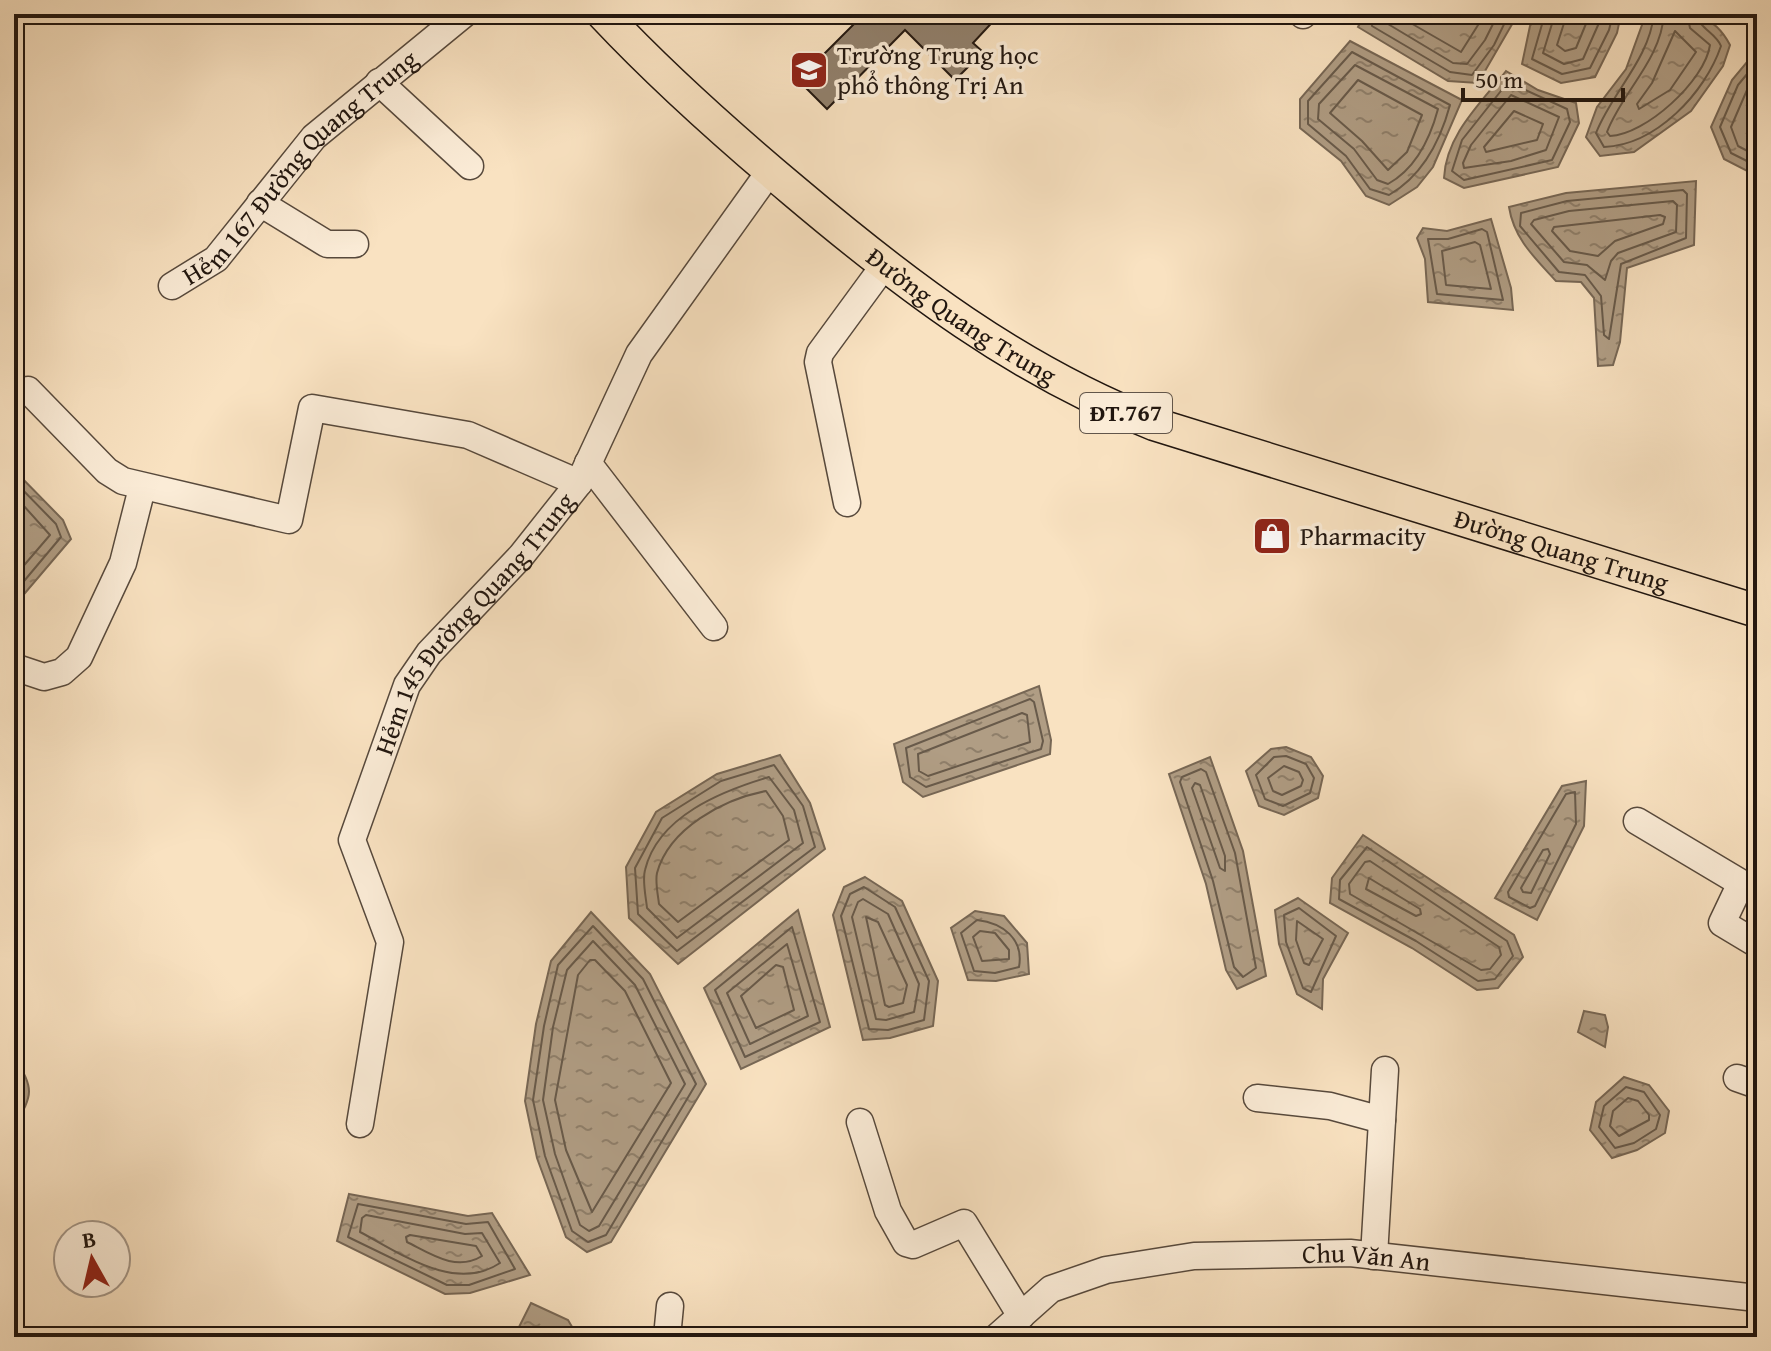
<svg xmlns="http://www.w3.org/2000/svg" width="1771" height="1351" viewBox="0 0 1771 1351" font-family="'Gentium Book Plus',serif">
  <defs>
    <pattern id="water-ripples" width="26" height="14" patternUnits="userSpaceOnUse" patternTransform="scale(2)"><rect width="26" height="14" fill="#b09d84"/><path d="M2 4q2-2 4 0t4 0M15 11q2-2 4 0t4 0" fill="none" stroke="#8f7f6a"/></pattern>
  </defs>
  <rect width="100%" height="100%" fill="#f9e2c1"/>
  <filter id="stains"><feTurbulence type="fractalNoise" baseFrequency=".0025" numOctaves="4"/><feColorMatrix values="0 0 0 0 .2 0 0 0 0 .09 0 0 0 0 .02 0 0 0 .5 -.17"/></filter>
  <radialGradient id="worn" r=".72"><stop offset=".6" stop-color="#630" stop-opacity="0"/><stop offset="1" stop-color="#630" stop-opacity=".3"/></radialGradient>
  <g fill="url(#water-ripples)" stroke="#776755" stroke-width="2">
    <path d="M1365 14H1518L1478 83 1448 81 1358 27Z"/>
    <path d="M1539 14H1621L1617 33 1595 77 1561 83 1522 64 1530 26Z"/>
    <path d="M1646 14C1683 14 1710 7 1730 45L1723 66 1691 111 1634 152 1600 156 1586 137 1597 107 1626 69Z"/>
    <path d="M1350 41 1462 100 1433 167 1417 187 1389 205 1366 196 1341 161 1300 128V99Z"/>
    <path d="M1757 50V173L1753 174 1724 159 1711 127 1732 80Z"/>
    <path d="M1506 71 1538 90 1576 103 1579 123 1558 167 1464 188 1444 178C1446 135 1480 104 1506 71Z"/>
    <path d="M1696 181 1694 245 1627 268 1620 342 1613 365 1598 366 1594 298 1581 282 1556 281C1535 258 1514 239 1509 207L1566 193Z"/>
    <path d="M1491 219 1511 288 1513 310 1428 302 1425 259 1417 238 1423 228 1447 231Z"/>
    <path d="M14 470 63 520 71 539 14 606Z"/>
    <path d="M1039 686 1051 740 1050 754 923 797 903 782 894 744Z"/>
    <path d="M1286 747 1311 757 1323 776 1318 798 1284 815 1259 806 1246 771 1271 749Z"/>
    <path d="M780 755 810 803 825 849 678 964 629 918 626 867 656 812 717 774Z"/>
    <path d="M1210 757 1243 851 1266 976 1237 989 1226 970 1206 884 1169 774Z"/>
    <path d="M1586 781 1584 826 1537 920 1495 898 1562 786Z"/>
    <path d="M1363 835 1514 935 1523 957 1498 988 1477 990 1412 948 1330 903 1332 878Z"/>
    <path d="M865 877 902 901 938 981 933 1026 890 1038 863 1040 833 915 844 887Z"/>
    <path d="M1298 898 1348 933 1323 979 1322 1009 1297 994 1279 944 1275 910Z"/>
    <path d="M798 910 830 1027 741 1069 704 988Z"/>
    <path d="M975 911 1004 916 1027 943 1029 974 996 981 968 980 951 928Z"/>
    <path d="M591 912 650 974 706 1084 611 1242 587 1252 566 1237 537 1158 525 1101 536 1024 551 961Z"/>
    <path d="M1584 1011 1605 1015 1608 1027 1605 1047 1578 1032Z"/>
    <path d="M14 1055C33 1090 35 1091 14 1127Z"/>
    <path d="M1624 1077 1649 1085 1669 1111 1665 1133 1637 1150 1612 1158 1590 1130 1596 1102Z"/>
    <path d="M349 1194 468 1216 492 1213 530 1275 470 1293 445 1294 337 1241Z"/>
    <path d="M531 1303 568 1320 578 1337H514Z"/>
  </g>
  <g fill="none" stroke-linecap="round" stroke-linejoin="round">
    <g stroke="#685a4a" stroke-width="2">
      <path d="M1371 14 1372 26 1450 72 1472 75 1494 45 1509 14"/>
      <path d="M1381 14 1383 21 1453 63 1467 64 1485 40 1498 14"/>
      <path d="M1395 14 1461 52 1485 14"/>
      <path d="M1545 14 1532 59 1562 74 1590 68 1609 30 1613 14"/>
      <path d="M1555 14 1543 53 1564 64 1583 59 1603 14"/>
      <path d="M1567 14 1557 45 1565 51 1576 48 1590 14"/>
      <path d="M1654 14C1649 60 1612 92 1596 133L1604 147C1656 145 1705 93 1721 46 1716 33 1698 28 1697 14"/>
      <path d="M1664 14C1661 60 1622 92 1607 132L1610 136C1645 135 1705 81 1710 45L1690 28 1687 14"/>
      <path d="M1675 31 1696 52 1670 90 1639 109 1637 104 1652 83Z"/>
      <path d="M1352 52 1450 105C1440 142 1422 176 1389 195L1370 189 1346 156 1308 124V101Z"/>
      <path d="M1757 62 1738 85 1720 127 1731 153 1757 166"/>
      <path d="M1355 65 1438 109C1430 139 1415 169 1388 184L1377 180 1354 149 1318 119 1319 104Z"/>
      <path d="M1757 78 1747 90 1731 127 1738 146 1757 156"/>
      <path d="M1358 80 1422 115 1407 152 1388 170 1362 141 1330 113Z"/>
      <path d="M1508 82 1567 109 1570 122 1552 160 1464 180 1452 171 1462 140Z"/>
      <path d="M1511 95 1559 117 1546 150 1511 161 1464 168 1463 163 1471 145Z"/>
      <path d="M1514 111 1543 124 1537 140 1486 152 1484 147Z"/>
      <path d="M1683 190 1687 194 1686 238 1621 264 1609 339 1604 335 1601 296 1585 275 1559 272 1520 226 1521 213 1567 201Z"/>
      <path d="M1673 201 1677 205 1676 232 1618 253 1611 261 1605 280 1587 265 1564 262 1531 224 1534 220 1569 211Z"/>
      <path d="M1660 215 1665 217 1663 224 1615 241 1598 256 1570 251 1552 231 1554 227Z"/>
      <path d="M1482 229 1487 232 1503 300 1437 294 1428 239H1448Z"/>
      <path d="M1475 242 1480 245 1491 289 1446 285 1442 251Z"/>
      <path d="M14 481 56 524 61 537 14 593"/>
      <path d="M14 495 50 535 14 577"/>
      <path d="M1030 699 1034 702 1043 741 1041 749 926 787 910 777 906 748Z"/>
      <path d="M1022 713 1027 715 1030 742 928 776 919 771 918 754Z"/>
      <path d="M1286 756 1306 764 1314 778 1310 793 1283 806 1265 799 1256 775 1274 757Z"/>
      <path d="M774 765 803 806 815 847 677 951 638 914 635 868 662 818 721 781Z"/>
      <path d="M1284 766 1299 772 1303 780 1301 786 1282 795 1273 791 1268 778Z"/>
      <path d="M1201 769 1206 772 1235 853 1256 968 1243 977 1234 967 1213 881 1180 782 1182 777Z"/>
      <path d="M769 777 794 810 803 843 677 938 647 908C646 897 642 881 645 870 658 816 722 791 769 777Z"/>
      <path d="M1195 783 1200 785 1225 856V871L1220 868 1192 788Z"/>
      <path d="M766 791 783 816 789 840 678 922 659 904C658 895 655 882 657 873 669 828 724 799 766 791Z"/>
      <path d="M1575 792 1576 824 1535 906 1530 908 1509 897 1508 892 1566 794Z"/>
      <path d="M1367 847 1507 941 1513 956 1495 979 1478 981 1416 941 1339 899 1340 880Z"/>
      <path d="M1548 849 1550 854 1531 893 1523 892 1521 888 1543 850Z"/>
      <path d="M1370 861 1499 947 1501 955 1490 969 1481 970 1350 894 1349 884 1365 862Z"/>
      <path d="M1369 878 1420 909 1421 914 1416 916 1366 889Z"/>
      <path d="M864 887 895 907 929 981 924 1020 888 1030 869 1029 841 916 850 894Z"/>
      <path d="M863 899 888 914 919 984 914 1012 886 1020 876 1019 852 917 858 902Z"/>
      <path d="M1299 908 1336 936 1311 992 1303 988 1286 942 1284 915Z"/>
      <path d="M866 917 878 922 907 985 903 1003 889 1007 885 1005Z"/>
      <path d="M977 920C1003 923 1024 939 1019 967L995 973 974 971 961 933Z"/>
      <path d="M1297 921 1323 939 1309 965 1304 963 1296 940Z"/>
      <path d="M593 926 643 979 696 1084 606 1235 588 1242 572 1231 545 1156 533 1100 544 1026 558 965Z"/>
      <path d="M792 927 820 1022 745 1057 715 990Z"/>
      <path d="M980 931 995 933 1009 950V959L982 961 973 937Z"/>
      <path d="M593 941 635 985 685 1084 599 1226 589 1231 580 1225 555 1154 543 1100 553 1027 567 970Z"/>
      <path d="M787 944 808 1016 750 1044 727 993Z"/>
      <path d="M590 960H595L625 991 671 1083 592 1212 566 1150 555 1100 578 975Z"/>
      <path d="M776 965 783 967 794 1010 756 1028 741 996Z"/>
      <path d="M1626 1087 1644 1092 1660 1115 1656 1129 1634 1143 1615 1148 1599 1127 1604 1106Z"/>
      <path d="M1628 1098 1638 1101 1649 1115V1120L1619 1136 1610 1126 1613 1111Z"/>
      <path d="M358 1204 466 1224 488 1222 515 1269 469 1285H447L348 1237Z"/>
      <path d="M366 1215 465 1234 482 1233 500 1263C455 1293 402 1254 360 1232L362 1218Z"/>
      <path d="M410 1235 476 1246 482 1256C456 1272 431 1254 407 1242L406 1237Z"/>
    </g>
  </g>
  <path fill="#91806c" stroke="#21160f" stroke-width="2" d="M864 14H1000L973 43 983 52 955 80 905 30 827 109 798 80Z"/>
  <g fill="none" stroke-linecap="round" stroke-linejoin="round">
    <g stroke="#57493c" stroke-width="29">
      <g id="minor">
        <path d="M1302 14 1303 15"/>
        <path d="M379 82 470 166"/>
        <path d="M260 203 327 244H355"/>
        <path id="s1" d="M172 286 216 259 314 137 464 14"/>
        <path d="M28 390 107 471 123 481 289 520 312 408 468 435 579 483"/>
        <path d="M588 463 714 627"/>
        <path d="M847 503 818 362 820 353 883 267"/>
        <path d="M14 667 44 677 62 672 79 657 123 563 142 488"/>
        <path d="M1637 821 1741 883 1722 923 1757 944"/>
        <path d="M1737 1078 1757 1085"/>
        <path d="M1257 1098 1330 1106 1382 1120"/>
        <path d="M860 1122 888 1211 906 1243 913 1245 964 1223 1021 1316"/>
        <path id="s2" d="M360 1124 390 942 352 840 407 685 429 653 521 556 579 483 639 354 770 171"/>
        <path d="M1374 1256 1385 1070"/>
        <path d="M667 1337 670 1306"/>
        <path id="s3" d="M997 1337 1051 1289 1106 1270 1194 1256 1350 1253 1757 1298"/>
      </g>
    </g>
    <g stroke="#21160f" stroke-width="35">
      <g id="major">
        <path id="s4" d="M603 14C664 79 726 134 794 191 904 284 1018 371 1154 424L1757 611"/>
      </g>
    </g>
    <use href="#minor" stroke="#fbecd7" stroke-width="26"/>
    <use href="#major" stroke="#f9e2c1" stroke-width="32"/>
  </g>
  <defs>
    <g id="school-square" transform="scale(2)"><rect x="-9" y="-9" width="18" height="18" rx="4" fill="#8f2418" stroke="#fbecd7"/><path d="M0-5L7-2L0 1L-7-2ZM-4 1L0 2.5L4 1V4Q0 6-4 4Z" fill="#fff"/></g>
    <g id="shop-square" transform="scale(2)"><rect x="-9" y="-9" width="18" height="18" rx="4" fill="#8f2418" stroke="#fbecd7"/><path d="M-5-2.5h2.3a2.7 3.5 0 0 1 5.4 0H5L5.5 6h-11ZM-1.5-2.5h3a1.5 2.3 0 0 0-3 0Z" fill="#fff"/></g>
  </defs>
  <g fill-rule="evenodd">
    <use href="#school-square" x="809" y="70"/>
    <use href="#shop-square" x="1272" y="536"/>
  </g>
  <g text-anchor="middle" stroke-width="7" stroke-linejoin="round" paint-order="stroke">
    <rect fill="#fbecd7" stroke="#62564b" stroke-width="2" x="1080" y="393" width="92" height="40" rx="6"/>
    <g font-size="24" font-weight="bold" fill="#21160f">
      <text x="1126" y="421">ĐT.767</text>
    </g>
    <g font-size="26" fill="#21160f" stroke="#fbecd7" text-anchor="start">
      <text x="837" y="64">Trường Trung học<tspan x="837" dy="30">phổ thông Trị An</tspan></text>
      <text x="1300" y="545">Pharmacity</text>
    </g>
    <g font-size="26" fill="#21160f" stroke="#fbecd7">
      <text dy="9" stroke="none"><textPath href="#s1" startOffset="176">Hẻm 167 Đường Quang Trung</textPath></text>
      <text dy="9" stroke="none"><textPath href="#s4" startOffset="470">Đường Quang Trung</textPath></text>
      <text dy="9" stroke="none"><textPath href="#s4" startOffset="1118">Đường Quang Trung</textPath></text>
      <text dy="9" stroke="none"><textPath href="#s2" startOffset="546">Hẻm 145 Đường Quang Trung</textPath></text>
      <text dy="9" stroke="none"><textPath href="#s3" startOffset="392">Chu Văn An</textPath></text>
    </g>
  </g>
  <rect width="1771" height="1351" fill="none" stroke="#f9e2c1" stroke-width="48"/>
  <rect x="16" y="16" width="1739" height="1319" fill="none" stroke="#21160f" stroke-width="4"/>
  <rect x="24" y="24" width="1723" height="1303" fill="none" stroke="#21160f" stroke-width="2"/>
  <g transform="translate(92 1259) rotate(352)"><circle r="38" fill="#fbecd7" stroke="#a49687" stroke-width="2"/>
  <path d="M0-6L14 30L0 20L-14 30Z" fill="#8f2418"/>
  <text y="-12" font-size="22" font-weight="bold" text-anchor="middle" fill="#21160f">B</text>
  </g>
  <path d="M1463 88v12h160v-12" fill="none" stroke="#21160f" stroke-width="4"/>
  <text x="1475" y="88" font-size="24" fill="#21160f" stroke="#fbecd7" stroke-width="6" paint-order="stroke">50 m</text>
  <rect width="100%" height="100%" filter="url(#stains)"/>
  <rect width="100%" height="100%" fill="url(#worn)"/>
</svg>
